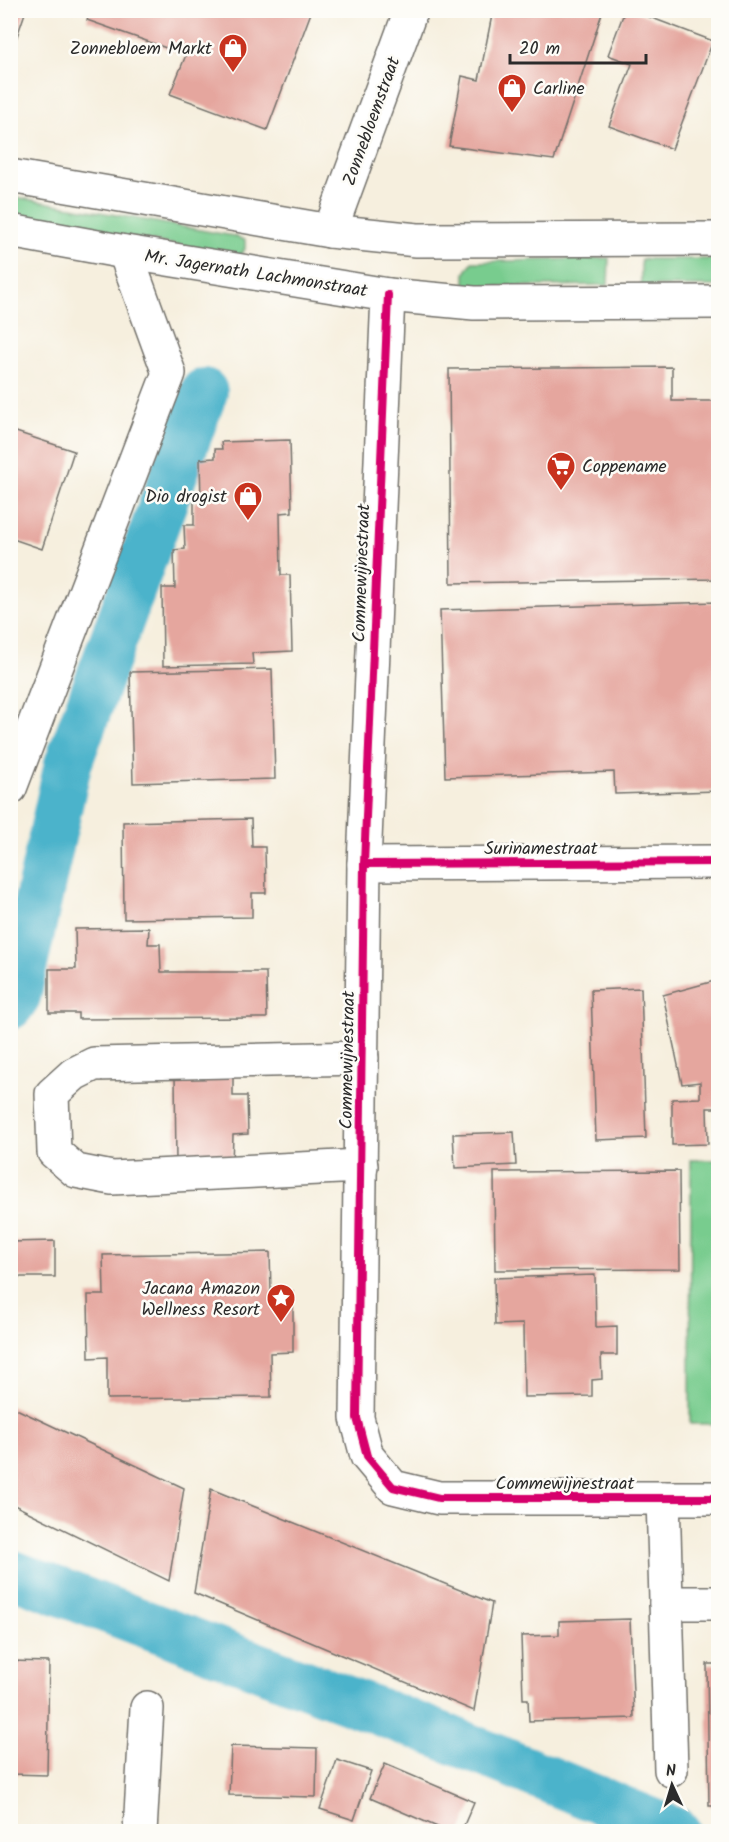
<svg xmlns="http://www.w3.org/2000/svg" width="729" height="1842" viewBox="0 0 729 1842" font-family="Kalam,sans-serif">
  <rect width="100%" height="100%" fill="#fdfcf7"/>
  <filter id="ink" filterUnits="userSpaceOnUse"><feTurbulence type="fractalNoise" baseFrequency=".0167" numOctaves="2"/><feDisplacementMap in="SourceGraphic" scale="12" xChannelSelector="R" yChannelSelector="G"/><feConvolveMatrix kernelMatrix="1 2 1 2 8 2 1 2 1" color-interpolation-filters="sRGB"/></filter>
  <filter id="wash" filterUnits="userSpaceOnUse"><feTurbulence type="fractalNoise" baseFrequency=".008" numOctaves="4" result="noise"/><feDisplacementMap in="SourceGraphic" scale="24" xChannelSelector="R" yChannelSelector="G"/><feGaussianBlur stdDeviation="1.35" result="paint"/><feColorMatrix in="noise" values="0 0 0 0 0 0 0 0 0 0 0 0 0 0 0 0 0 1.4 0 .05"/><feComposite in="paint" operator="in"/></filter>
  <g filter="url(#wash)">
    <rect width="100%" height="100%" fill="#f6efde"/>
    <g fill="#78cc8e" stroke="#527c5c" stroke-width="1.5">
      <path d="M10 196 234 236 245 240V249L240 256 11 217Z"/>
      <path d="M609 258 608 285 465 287V273L472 262Z"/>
      <rect x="641" y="259" width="77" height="27"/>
      <path d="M691 1160H718V1424H690Z"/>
    </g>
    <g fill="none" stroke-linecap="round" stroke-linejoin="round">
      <g stroke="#4cb3cb" stroke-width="48">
        <path d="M10 1006 17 996 68 764 204 392"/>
        <path d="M10 1573 425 1729 677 1832"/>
      </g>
    </g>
    <g id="blocks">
      <g fill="#e5a69e">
        <path d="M10 10H26L11 54H10Z"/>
        <path d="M90 10H312L267 130 170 94 186 55 87 20Z"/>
        <path d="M493 10H603L554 160 449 146 462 76 479 80Z"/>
        <path d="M625 10H631L713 41 672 149 609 126 632 64 608 55Z"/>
        <path d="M672 367V401H718V579L451 583 449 369Z"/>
        <path d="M10 430 74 451 42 549 10 538Z"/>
        <path d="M290 440 292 512 280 513 281 575H290L292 651 252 653 253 664 163 666 162 588H175L174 550 185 549 184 525H194V502L201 501 200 459 215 458V449H222L221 442Z"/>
        <path d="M718 602V791L615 794 614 772 445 777 440 610Z"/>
        <path d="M272 669 275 779 133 783 130 672Z"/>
        <path d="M251 819 252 847H265L266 893H252V917L124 919 123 822Z"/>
        <path d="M149 928 148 944H160L161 972H266L267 1018 78 1019V1013H49V969H76L75 929Z"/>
        <path d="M718 980V1108H707L708 1144 672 1145V1099L700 1098V1082L682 1084 663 995Z"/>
        <path d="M641 988 646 1138 596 1140 591 990Z"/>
        <path d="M233 1074V1096H247L248 1134 233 1135 232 1164H176L175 1075Z"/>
        <path d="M514 1132 516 1165 455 1168 453 1134Z"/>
        <path d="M679 1171 680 1269 495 1270 494 1172Z"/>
        <path d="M55 1241V1277H10V1242Z"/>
        <path d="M270 1252 271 1292 293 1291V1352L270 1353 271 1397 107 1399V1357L89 1358 88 1295H104L103 1255Z"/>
        <path d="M595 1275 596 1327 617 1326V1355H601L602 1379 592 1380V1396L524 1397 523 1324 495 1325 494 1278Z"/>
        <path d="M10 1406 184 1488 169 1581 10 1503Z"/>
        <path d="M211 1489 492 1603 474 1711 194 1593Z"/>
        <path d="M630 1619 634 1718 529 1721 528 1699H523L521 1636 559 1635V1621Z"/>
        <path d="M10 1661 49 1662 47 1775 10 1774Z"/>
        <path d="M707 1664H718V1806H709Z"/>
        <path d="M231 1746 317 1748 316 1797 229 1795Z"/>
        <path d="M337 1760 371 1771 354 1820 320 1809Z"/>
        <path d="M385 1764 474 1802 461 1832H449L370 1798Z"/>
      </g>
    </g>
  </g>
  <g filter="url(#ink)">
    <use href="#blocks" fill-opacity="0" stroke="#72706a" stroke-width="1.5"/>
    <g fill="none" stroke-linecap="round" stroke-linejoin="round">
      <g stroke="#72706a" stroke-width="36">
        <g id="minor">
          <path d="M330 231 411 10"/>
          <path d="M388 295 364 864 357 1418 367 1456 393 1487 439 1498H718"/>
          <path d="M10 788 169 373 125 252"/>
          <path d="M364 864 718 862"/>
          <path d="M361 1166 112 1178 76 1171 54 1152 52 1094 74 1074 94 1064 362 1058"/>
          <path d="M663 1498 671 1770"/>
          <path d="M666 1603H718"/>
          <path d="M140 1832 147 1708"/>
        </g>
      </g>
      <g stroke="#72706a" stroke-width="36">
        <g id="major">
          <path d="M10 176 330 231 417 240 718 239"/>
          <path d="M10 231 125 252 388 295 474 303 718 302"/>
        </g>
      </g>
      <use href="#minor" stroke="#fff" stroke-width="33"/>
      <use href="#major" stroke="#fff" stroke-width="33"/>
      <g stroke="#fdfcf7" stroke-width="11">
        <g id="cycleway">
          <path d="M388 295 364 864 357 1418 367 1456 393 1487 439 1498H718"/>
          <path d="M364 864 718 862"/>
        </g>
      </g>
      <use href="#cycleway" stroke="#d6006c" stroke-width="8"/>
    </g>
  </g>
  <defs>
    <g id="shop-pin" transform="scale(1.5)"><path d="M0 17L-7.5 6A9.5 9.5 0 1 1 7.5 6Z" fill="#c8321e" stroke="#fdfcf7"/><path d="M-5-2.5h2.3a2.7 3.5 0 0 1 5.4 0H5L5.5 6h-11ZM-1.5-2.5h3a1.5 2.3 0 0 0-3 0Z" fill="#fff"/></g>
    <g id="supermarket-pin" transform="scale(1.5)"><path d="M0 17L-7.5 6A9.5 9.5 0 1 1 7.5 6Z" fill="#c8321e" stroke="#fdfcf7"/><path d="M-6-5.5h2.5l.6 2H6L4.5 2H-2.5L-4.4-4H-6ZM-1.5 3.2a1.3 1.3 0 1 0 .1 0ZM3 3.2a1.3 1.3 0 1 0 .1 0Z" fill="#fff"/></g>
    <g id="sight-pin" transform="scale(1.5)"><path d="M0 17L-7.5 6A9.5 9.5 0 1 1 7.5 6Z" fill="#c8321e" stroke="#fdfcf7"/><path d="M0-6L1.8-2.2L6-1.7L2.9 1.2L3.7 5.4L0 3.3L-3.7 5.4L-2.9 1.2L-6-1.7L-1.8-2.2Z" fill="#fff"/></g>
  </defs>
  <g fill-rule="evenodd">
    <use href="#shop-pin" x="233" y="48"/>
    <use href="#shop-pin" x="512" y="88"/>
    <use href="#supermarket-pin" x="561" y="466"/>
    <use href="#shop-pin" x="248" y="496"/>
    <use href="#sight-pin" x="281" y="1298"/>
  </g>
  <g text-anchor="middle" stroke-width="5" stroke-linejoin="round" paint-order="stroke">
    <g font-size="18" fill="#2b2b2b" stroke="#fdfcf7" text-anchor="end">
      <text x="212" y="54">Zonnebloem Markt</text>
      <text x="533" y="94" text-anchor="start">Carline</text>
      <text x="582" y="472" text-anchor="start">Coppename</text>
      <text x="227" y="502">Dio drogist</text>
      <text x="260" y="1294">Jacana Amazon<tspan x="260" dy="21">Wellness Resort</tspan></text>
    </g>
    <g font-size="18" fill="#2b2b2b" stroke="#fdfcf7">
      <text transform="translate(371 121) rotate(-70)" y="6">Zonnebloemstraat</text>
      <text transform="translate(256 273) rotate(9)" y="6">Mr. Jagernath Lachmonstraat</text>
      <text transform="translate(361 573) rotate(-88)" y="6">Commewijnestraat</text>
      <text x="541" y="854">Surinamestraat</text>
      <text transform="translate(347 1060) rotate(-89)" y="6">Commewijnestraat</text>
      <text x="565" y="1489">Commewijnestraat</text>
    </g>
  </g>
  <rect width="729" height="1842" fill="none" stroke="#fdfcf7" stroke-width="36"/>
  <g transform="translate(672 1785) rotate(356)" stroke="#fdfcf7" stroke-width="4.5" paint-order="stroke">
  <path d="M0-4.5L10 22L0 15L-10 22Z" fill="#2b2b2b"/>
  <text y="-9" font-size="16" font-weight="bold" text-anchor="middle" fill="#2b2b2b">N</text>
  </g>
  <path d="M510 54v9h136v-9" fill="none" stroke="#2b2b2b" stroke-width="3"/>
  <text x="519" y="54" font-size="18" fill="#2b2b2b" stroke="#fdfcf7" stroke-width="4.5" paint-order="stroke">20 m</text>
</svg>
